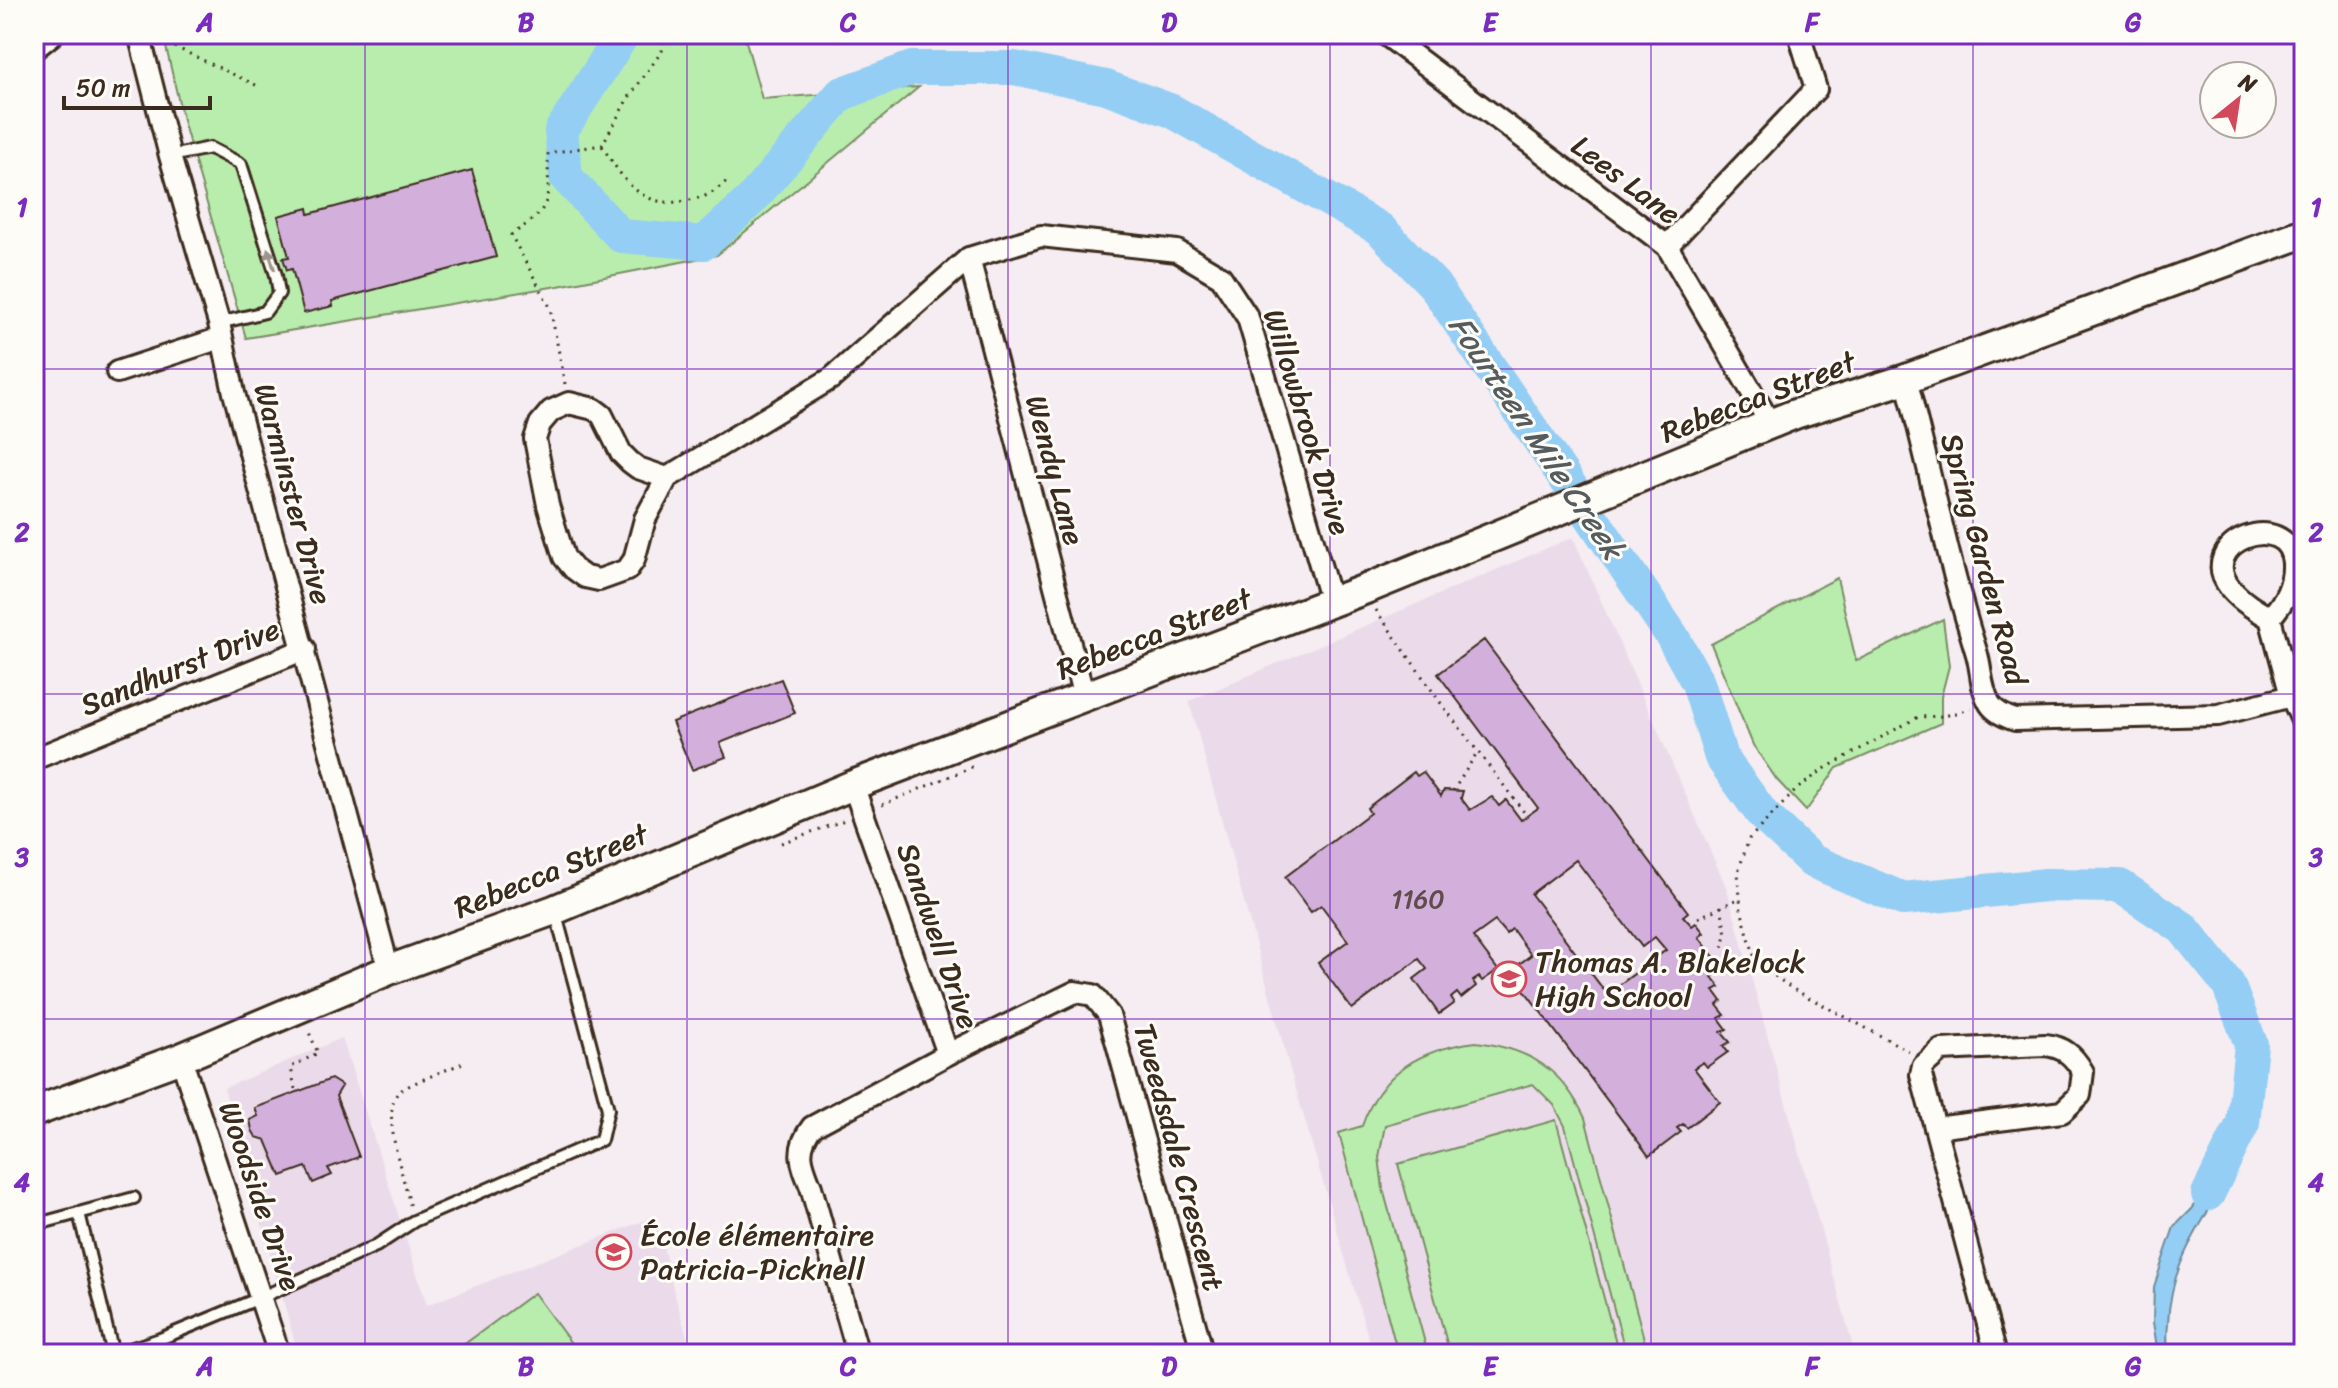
<svg xmlns="http://www.w3.org/2000/svg" width="2338" height="1388" viewBox="0 0 2338 1388" font-family="Sriracha,sans-serif">
  <rect width="100%" height="100%" fill="#f5edf1"/>
  <filter id="ink" filterUnits="userSpaceOnUse"><feTurbulence type="fractalNoise" baseFrequency=".0125" numOctaves="2"/><feDisplacementMap in="SourceGraphic" scale="16" xChannelSelector="R" yChannelSelector="G"/><feConvolveMatrix kernelMatrix="1 2 1 2 8 2 1 2 1" color-interpolation-filters="sRGB"/></filter>
  <g filter="url(#ink)">
    <g fill="#ebdbea">
      <path d="M1573 537 1727 889 1855 1354H1373L1290 1069 1189 701Z"/>
      <path d="M342 1038 427 1305 656 1216 673 1288 692 1354H298L224 1088Z"/>
    </g>
    <g fill="#b9edae" stroke="#7a8c66" stroke-width="2">
      <path d="M163 34H744L762 99 919 87 717 255 558 286 246 338 184 124Z"/>
      <path d="M1837 578 1856 661 1943 619 1949 666 1941 697V723L1837 768 1806 811 1777 780 1753 745 1711 644Z"/>
      <path d="M1476 1042C1530 1049 1562 1069 1585 1118L1648 1354H1626L1565 1126 1554 1105 1533 1084 1385 1125 1379 1157 1383 1189 1428 1354H1398L1339 1133 1362 1126C1381 1071 1421 1049 1476 1042Z"/>
      <path d="M1556 1120 1619 1354H1450L1398 1164Z"/>
      <path d="M534 1293 579 1354H451Z"/>
    </g>
    <path fill="#94cef4" stroke="#708c9e" stroke-width="2" d="M2225 1151 2241 1155C2211 1213 2170 1255 2168 1324 2167 1334 2166 1345 2170 1354H2158L2153 1322 2154 1287 2163 1259 2174 1227 2192 1209 2219 1170Z"/>
    <g fill="none" stroke-linecap="round" stroke-linejoin="round">
      <path stroke="#94cef4" stroke-width="34" d="M623 34 561 131 566 177 621 236 704 243 751 200 841 94 912 68H1014L1106 87 1172 111 1380 229 1434 285 1672 636 1698 683 1721 757 1763 815 1812 861 1903 899 2046 885 2120 886 2183 928 2228 984 2251 1044 2243 1123 2208 1194"/>
    </g>
    <g fill="#d3b0db" stroke="#3b2a1e" stroke-width="2" fill-rule="evenodd">
      <path d="M472 170 496 257 332 301 333 306 304 313 292 269 287 270 283 258 289 257 278 216 308 208 309 214Z"/>
      <path d="M1484 640 1688 912 1683 916 1692 926 1696 923 1704 933 1699 937 1723 969 1712 977 1720 987 1714 990 1722 1001 1717 1005 1725 1015 1719 1018 1727 1029 1721 1032 1730 1042 1723 1046 1728 1052 1707 1067 1703 1062 1694 1068 1720 1102 1687 1128 1683 1124 1677 1128 1681 1132 1649 1156 1510 971 1531 955 1512 929 1506 934 1495 921 1473 937 1498 970 1482 981 1479 977 1473 981 1476 986 1461 998 1457 993 1451 998 1454 1003 1439 1014 1414 979 1427 969 1419 959 1352 1009 1318 963 1348 941 1321 905 1311 912 1285 877 1370 813 1367 808 1414 772 1417 776 1423 772 1441 796 1444 790 1463 791 1461 798 1470 810 1492 797 1499 806 1506 800 1521 820 1538 808 1438 674ZM1576 860 1642 947 1655 937 1666 950 1607 994 1531 894Z"/>
      <path d="M781 679 795 713 720 743 726 757 692 770 672 722Z"/>
      <path d="M331 1079 342 1086 336 1096 359 1157 328 1168 332 1175 313 1183 306 1167 281 1176 266 1140 256 1137 252 1130 250 1120 258 1116 255 1108Z"/>
    </g>
    <g fill="none" stroke-linecap="round" stroke-linejoin="round">
      <g stroke="#3b2a1e" stroke-width="16">
        <g id="lane">
          <path d="M170 156 210 148 241 164 276 275 279 293 265 312 219 323"/>
          <path d="M79 1213 113 1354"/>
          <path d="M34 1225 134 1198"/>
          <path d="M114 1354 160 1339 262 1297 376 1246 414 1221 601 1140 608 1109 555 911"/>
        </g>
      </g>
      <g stroke="#3b2a1e" stroke-width="26">
        <g id="street">
          <path d="M139 34 170 156 219 323 234 393 389 970"/>
          <path d="M1385 34 1667 246 1771 425"/>
          <path d="M34 49 53 34"/>
          <path d="M1667 246 1816 89 1799 34"/>
          <path d="M969 258 1084 697"/>
          <path d="M117 372 221 338"/>
          <path d="M1906 379C1930 470 1948 562 1976 651 1982 669 1980 688 1990 704 1996 713 2006 717 2015 720L2218 715 2291 696"/>
          <path d="M667 478 638 468 630 462 621 453 602 415 594 409 569 403 551 411 540 424 535 439 548 505 564 557 574 569 585 577 599 580 627 570 634 560 645 519 667 478 832 378 969 258 1041 236 1177 251 1221 277 1248 318 1331 602"/>
          <path d="M2270 618C2284 602 2294 586 2293 563 2289 507 2192 542 2231 589 2242 602 2256 610 2270 618L2291 696 2304 725"/>
          <path d="M34 759 305 649"/>
          <path d="M853 785 948 1054"/>
          <path d="M181 1058 279 1354"/>
          <path d="M1935 1128 2062 1112 2080 1095 2083 1072C2073 1055 2064 1047 2045 1045L1941 1050 1923 1066 1921 1075 1996 1354"/>
          <path d="M858 1354 811 1187C801 1163 795 1149 812 1127L948 1054 1075 992 1093 995 1109 1015 1203 1354"/>
        </g>
      </g>
      <g stroke="#3b2a1e" stroke-width="34">
        <path id="secondary" d="M34 1112 181 1058 389 970 554 910 853 785 1371 587 1795 414 1906 379 2304 233"/>
      </g>
      <g stroke="#3b2a1e" stroke-width="3" stroke-dasharray="2 6" stroke-linecap="butt">
        <path d="M160 40 258 86"/>
        <path d="M602 146C623 179 640 209 685 201 709 196 711 195 729 179"/>
        <path d="M565 384 550 307 511 235C554 207 548 202 548 153L602 145 627 100 662 51 665 34"/>
        <path d="M1376 610 1440 702 1527 816"/>
        <path d="M1453 791 1478 751"/>
        <path d="M882 805 974 766"/>
        <path d="M781 843 845 820"/>
        <path d="M1721 906 1726 934 1722 952"/>
        <path d="M1698 918 1740 898"/>
        <path d="M1909 1051 1791 988 1756 962 1741 910 1738 872 1749 839 1797 789 1824 769 1918 717 1944 716 1971 709"/>
        <path d="M295 1089 291 1067 318 1053 308 1030"/>
        <path d="M410 1205C405 1181 379 1109 399 1092 409 1083 453 1068 467 1061"/>
      </g>
      <use href="#lane" stroke="#fdfcf7" stroke-width="10"/>
      <use href="#street" stroke="#fdfcf7" stroke-width="20"/>
      <use href="#secondary" stroke="#fdfcf7" stroke-width="28"/>
    </g>
    <defs><path id="oneway-solid" d="M-6-.8H1V-3.2L6.5 0L1 3.2V.8H-6Z" transform="scale(2)"/></defs>
    <use fill="#9c938a" href="#oneway-solid" transform="translate(271 259) rotate(-108)"/>
  </g>
  <path fill="none" stroke="#7b2cbf" stroke-width="2" stroke-opacity="0.55" d="M365 34V1354M687 34V1354M1008 34V1354M1330 34V1354M1651 34V1354M1973 34V1354M34 369H2304M34 694H2304M34 1019H2304"/>
  <defs>
    <g id="school-ring" transform="scale(1.8)"><circle r="9.5" fill="#fdfcf7" stroke="#d1495b" stroke-width="1.5"/><path d="M0-5L7-2L0 1L-7-2ZM-4 1L0 2.5L4 1V4Q0 6-4 4Z" fill="#d1495b"/></g>
  </defs>
  <g fill-rule="evenodd">
    <use href="#school-ring" x="1509" y="979"/>
    <use href="#school-ring" x="614" y="1252"/>
  </g>
  <g text-anchor="middle" stroke-width="6" stroke-linejoin="round" paint-order="stroke">
    <g font-size="26" fill="#614c4d">
      <text x="1418" y="908">1160</text>
    </g>
    <g font-size="30" fill="#3b2a1e" stroke="#fdfcf7">
      <text transform="translate(1626 180) rotate(37)" y="10">Lees Lane</text>
      <text transform="translate(1758 397) rotate(-21)" y="10">Rebecca Street</text>
      <text transform="translate(1307 422) rotate(73)" y="10">Willowbrook Drive</text>
      <text transform="translate(1055 470) rotate(75)" y="10">Wendy Lane</text>
      <text transform="translate(293 494) rotate(75)" y="10">Warminster Drive</text>
      <text transform="translate(1984 559) rotate(75)" y="10">Spring Garden Road</text>
      <text transform="translate(1154 634) rotate(-21)" y="10">Rebecca Street</text>
      <text transform="translate(180 667) rotate(-22)" y="10">Sandhurst Drive</text>
      <text transform="translate(551 871) rotate(-22)" y="10">Rebecca Street</text>
      <text transform="translate(938 936) rotate(71)" y="10">Sandwell Drive</text>
      <text transform="translate(1179 1157) rotate(75)" y="10">Tweedsdale Crescent</text>
      <text transform="translate(260 1196) rotate(71)" y="10">Woodside Drive</text>
    </g>
    <g font-size="30" fill="#3b2a1e" stroke="#fdfcf7" text-anchor="start">
      <text x="1535" y="972">Thomas A. Blakelock<tspan x="1535" dy="34">High School</tspan></text>
      <text x="640" y="1245">École élémentaire<tspan x="640" dy="34">Patricia-Picknell</tspan></text>
    </g>
    <g font-size="32" font-style="italic" fill="#565b5e" stroke="#fdfcf7">
      <text transform="translate(1537 437) rotate(56)" y="11">Fourteen Mile Creek</text>
    </g>
  </g>
  <rect width="2338" height="1388" fill="none" stroke="#fdfcf7" stroke-width="88"/>
  <g transform="translate(2238 100) rotate(30)"><circle r="38" fill="#fdfcf7" stroke="#afa8a0" stroke-width="2"/>
  <path d="M0-6L14 30L0 20L-14 30Z" fill="#d1495b"/>
  <text y="-12" font-size="22" font-weight="bold" text-anchor="middle" fill="#3b2a1e">N</text>
  </g>
  <path d="M64 96v12h146v-12" fill="none" stroke="#3b2a1e" stroke-width="4"/>
  <text x="76" y="96" font-size="24" fill="#3b2a1e" stroke="#fdfcf7" stroke-width="6" paint-order="stroke">50 m</text>
  <rect x="44" y="44" width="2250" height="1300" fill="none" stroke="#7b2cbf" stroke-width="3"/>
  <g font-size="26" text-anchor="middle" font-weight="bold" fill="#7b2cbf">
    <text x="205" y="31">A</text>
    <text x="526" y="31">B</text>
    <text x="848" y="31">C</text>
    <text x="1169" y="31">D</text>
    <text x="1490" y="31">E</text>
    <text x="1812" y="31">F</text>
    <text x="2133" y="31">G</text>
    <text x="22" y="216">1</text>
    <text x="2316" y="216">1</text>
    <text x="22" y="541">2</text>
    <text x="2316" y="541">2</text>
    <text x="22" y="866">3</text>
    <text x="2316" y="866">3</text>
    <text x="22" y="1191">4</text>
    <text x="2316" y="1191">4</text>
    <text x="205" y="1375">A</text>
    <text x="526" y="1375">B</text>
    <text x="848" y="1375">C</text>
    <text x="1169" y="1375">D</text>
    <text x="1490" y="1375">E</text>
    <text x="1812" y="1375">F</text>
    <text x="2133" y="1375">G</text>
  </g>
</svg>
